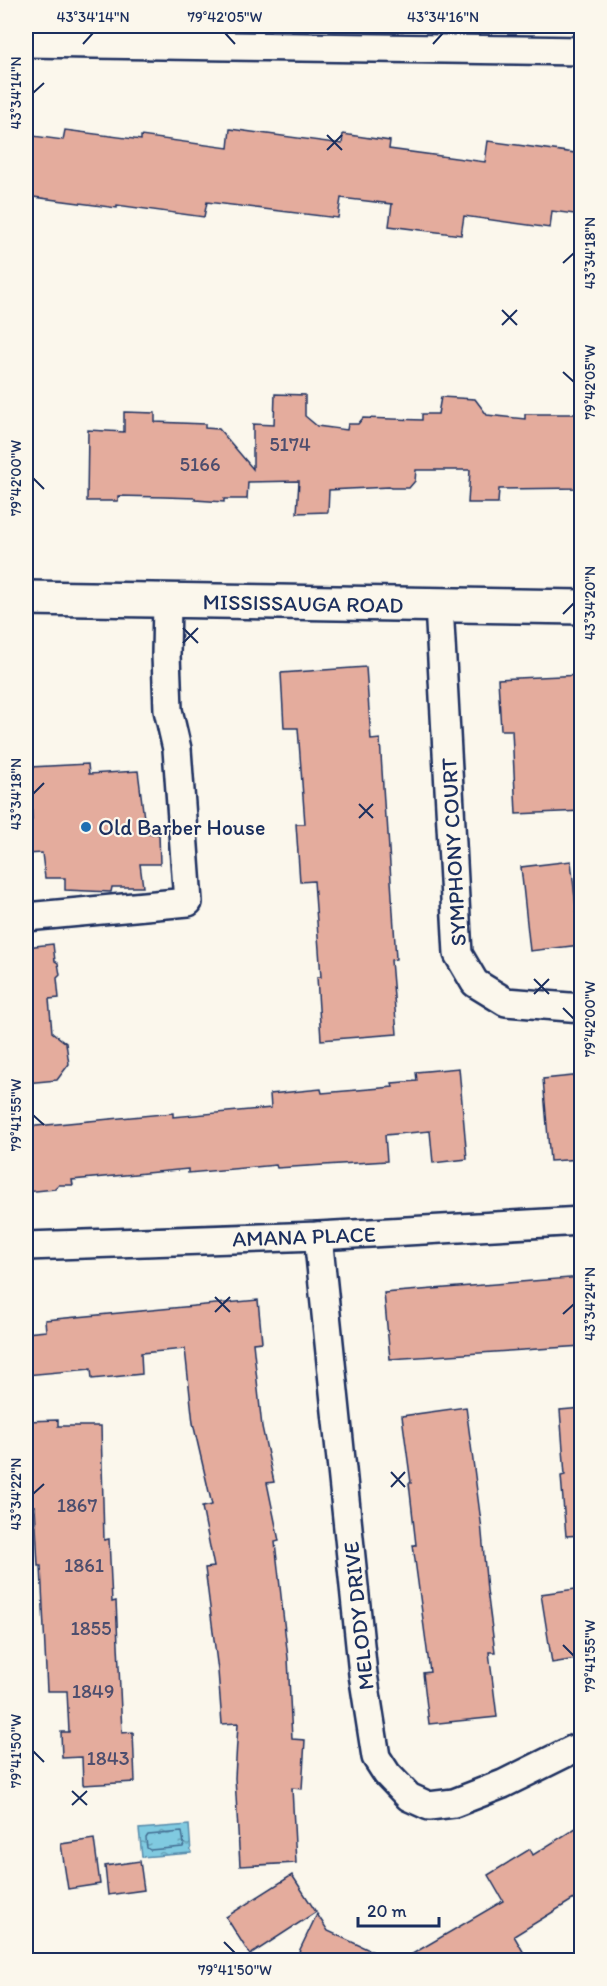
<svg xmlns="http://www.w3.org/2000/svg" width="607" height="1986" viewBox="0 0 607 1986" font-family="Itim,sans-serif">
  <defs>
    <pattern id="water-ripples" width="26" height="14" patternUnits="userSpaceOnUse" patternTransform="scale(1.5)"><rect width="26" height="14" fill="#80cae0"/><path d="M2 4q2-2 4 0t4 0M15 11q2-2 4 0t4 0" fill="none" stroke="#68a4b9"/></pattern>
  </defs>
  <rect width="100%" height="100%" fill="#fbf7ec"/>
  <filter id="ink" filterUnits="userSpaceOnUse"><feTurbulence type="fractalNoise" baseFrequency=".0167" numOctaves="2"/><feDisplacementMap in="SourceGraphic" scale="12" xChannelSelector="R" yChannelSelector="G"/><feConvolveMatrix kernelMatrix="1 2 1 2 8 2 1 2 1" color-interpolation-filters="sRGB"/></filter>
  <g filter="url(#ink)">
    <path fill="url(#water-ripples)" stroke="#588cac" stroke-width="1.5" d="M189 1825 191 1853 142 1857 139 1829Z"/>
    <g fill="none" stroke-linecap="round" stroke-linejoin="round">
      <path stroke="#436d92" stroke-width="1.5" d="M182 1832 184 1844 183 1847 150 1850 147 1848 146 1838 148 1835Z"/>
    </g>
    <g fill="#e4ac9d" stroke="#1b2f5e" stroke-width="1.5">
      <path d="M230 129 342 144 343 134 390 141 389 149 485 162 488 141 582 154V215L552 211 550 228 464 216 461 235 389 226 392 204 341 198 338 218 207 202 204 217 117 205V208L26 196V135L63 140 65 130 141 140V136L228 148Z"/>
      <path d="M275 394 305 395V416L317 426 347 430 348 424H358L363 418 422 420V414H438L441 397 475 399 487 415 525 419V414H582V488L499 489 498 503H468L470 470H416L415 481 409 488H391L389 487 329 490 328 512 297 513 299 481 248 482 247 499H224V502L195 500V498L164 497 118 496V501H87L88 430 124 432V412L155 413V422L205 424V428L219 429 253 469V424L274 425Z"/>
      <path d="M366 667 371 740 380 739 385 818H387L396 959 391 960 397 1034 321 1040 317 977H321L314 881 300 882 296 824H305L298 728H284L281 673Z"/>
      <path d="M582 675V811L516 814 512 730H501L498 679Z"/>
      <path d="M88 764 89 774 138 771 146 834H159L160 864H140L143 887H112L111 892 65 890V878H45L42 853 27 854 26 821 32 820 30 767Z"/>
      <path d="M571 861 580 945 530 951 521 867Z"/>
      <path d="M53 944 55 961 58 963 60 975 57 978 59 998 49 999 52 1032 66 1043 69 1064 57 1080 26 1083V947Z"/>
      <path d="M459 1068 467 1159 433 1163 430 1131 385 1135 387 1161 277 1168 276 1165 188 1173V1169L72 1180 73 1185H59L55 1189 26 1192V1127L173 1113V1117L271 1108 270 1094 321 1089 322 1093 393 1087 392 1083 417 1081 416 1072Z"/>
      <path d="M582 1075V1159L550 1161 543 1079Z"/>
      <path d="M582 1277V1346L390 1359 384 1293Z"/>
      <path d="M258 1300 262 1342 253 1343 262 1427 274 1482 267 1483 279 1541 275 1542 288 1658 292 1739 305 1740 302 1789 292 1788 296 1863 240 1866 235 1778 238 1723 222 1724 218 1671 205 1568 214 1567 202 1507 212 1505 193 1423 185 1349 141 1353 142 1374 92 1379 91 1369 26 1375V1333L46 1331 45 1320Z"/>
      <path d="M466 1407 481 1522 487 1590 495 1652H489L497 1717 429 1724 423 1673 430 1672 413 1545H416L409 1483H411L402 1416Z"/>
      <path d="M582 1408V1535L566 1536 561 1476 565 1475 560 1410Z"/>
      <path d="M58 1420V1426H101L104 1540 109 1539 112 1602 116 1601 122 1733 133 1732 135 1782 83 1785 82 1757 62 1758 61 1732H69L67 1691H47L41 1566H38L35 1506H30L28 1450H26V1421Z"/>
      <path d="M582 1588V1658L552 1663 541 1594Z"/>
      <path d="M582 1824V1894L514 1936 528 1960H402L503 1901 488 1875 530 1849 533 1855Z"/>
      <path d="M94 1839 100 1884 68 1889 61 1844Z"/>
      <path d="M140 1861 144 1890 108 1895 105 1866Z"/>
      <path d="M292 1875 316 1912 250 1955 226 1917Z"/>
      <path d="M317 1914 328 1931 391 1960H295Z"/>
    </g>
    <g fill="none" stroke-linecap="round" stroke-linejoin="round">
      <g stroke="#1b2f5e" stroke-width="32">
        <g id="minor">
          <path d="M26 43 582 51"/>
          <path d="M439 605 458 954 475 983 506 1002 582 1008"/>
          <path d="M26 917 188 902 177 749 168 710 166 655 167 601"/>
          <path d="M318 1236 363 1674 376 1757 387 1774 409 1797 429 1806 454 1803 503 1784 582 1745"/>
          <path d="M26 1246 318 1236 582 1221"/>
        </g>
      </g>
      <g stroke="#1b2f5e" stroke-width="38">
        <path id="secondary" d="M26 598 582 607"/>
      </g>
      <use href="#minor" stroke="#fbf7ec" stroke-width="27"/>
      <use href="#secondary" stroke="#fbf7ec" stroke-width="33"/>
    </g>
  </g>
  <path fill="none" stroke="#1b2f5e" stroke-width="2" d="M225 33 235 44M83 44 93 33M433 44 443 33M33 93 44 83M327 135 342 150M327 150 342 135M563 263 574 253M502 310 517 325M502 325 517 310M563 372 574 382M33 478 44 489M563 614 574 603M183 628 198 643M183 643 198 628M33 794 44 783M359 804 373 818M359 818 373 804M534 979 549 994M534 994 549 979M563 1008 574 1019M33 1115 44 1125M215 1297 230 1312M215 1312 230 1297M563 1314 574 1304M391 1472 405 1487M391 1487 405 1472M33 1494 44 1484M563 1645 574 1656M33 1751 44 1762M72 1791 87 1805M72 1805 87 1791M224 1942 235 1953"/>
  <circle fill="#1f6fb2" stroke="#fbf7ec" stroke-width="2" cx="86" cy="827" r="6"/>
  <g text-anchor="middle" stroke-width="4.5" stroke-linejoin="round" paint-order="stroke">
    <g font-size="20" fill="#4d4e6e">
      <text x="290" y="451">5174</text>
      <text x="200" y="471">5166</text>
      <text x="77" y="1512">1867</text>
      <text x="84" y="1572">1861</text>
      <text x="91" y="1635">1855</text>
      <text x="93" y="1698">1849</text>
      <text x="108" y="1765">1843</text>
    </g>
    <g font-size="22" fill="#1b2f5e" stroke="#fbf7ec">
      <text transform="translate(303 603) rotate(1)" y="8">MISSISSAUGA ROAD</text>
      <text transform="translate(453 852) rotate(-93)" y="8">SYMPHONY COURT</text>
      <text transform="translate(304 1236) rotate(-2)" y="8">AMANA PLACE</text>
      <text transform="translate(358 1616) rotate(-96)" y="8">MELODY DRIVE</text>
    </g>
    <g font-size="22" fill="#1b2f5e" stroke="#fbf7ec" text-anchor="start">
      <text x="98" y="835">Old Barber House</text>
    </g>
  </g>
  <rect width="607" height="1986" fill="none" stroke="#fbf7ec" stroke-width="66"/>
  <path d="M358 1917v9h81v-9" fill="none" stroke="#1b2f5e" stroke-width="3"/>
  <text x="367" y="1917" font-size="18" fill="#1b2f5e" stroke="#fbf7ec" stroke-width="4.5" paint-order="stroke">20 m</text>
  <rect x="33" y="33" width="541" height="1920" fill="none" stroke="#1b2f5e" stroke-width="2"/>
  <g font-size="15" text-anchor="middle" fill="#1b2f5e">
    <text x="93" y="22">43°34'14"N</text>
    <text x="225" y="22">79°42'05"W</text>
    <text x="443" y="22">43°34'16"N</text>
    <text transform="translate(16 93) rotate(-90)" y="5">43°34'14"N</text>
    <text transform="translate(590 253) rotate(-90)" y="5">43°34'18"N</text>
    <text transform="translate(590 382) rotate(-90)" y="5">79°42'05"W</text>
    <text transform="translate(16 478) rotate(-90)" y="5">79°42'00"W</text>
    <text transform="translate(590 603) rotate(-90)" y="5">43°34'20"N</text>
    <text transform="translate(16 794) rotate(-90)" y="5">43°34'18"N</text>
    <text transform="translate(590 1019) rotate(-90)" y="5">79°42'00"W</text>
    <text transform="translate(16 1115) rotate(-90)" y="5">79°41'55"W</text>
    <text transform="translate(590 1304) rotate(-90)" y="5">43°34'24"N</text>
    <text transform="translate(16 1494) rotate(-90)" y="5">43°34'22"N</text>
    <text transform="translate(590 1656) rotate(-90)" y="5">79°41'55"W</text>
    <text transform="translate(16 1751) rotate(-90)" y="5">79°41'50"W</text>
    <text x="235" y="1975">79°41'50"W</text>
  </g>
</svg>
